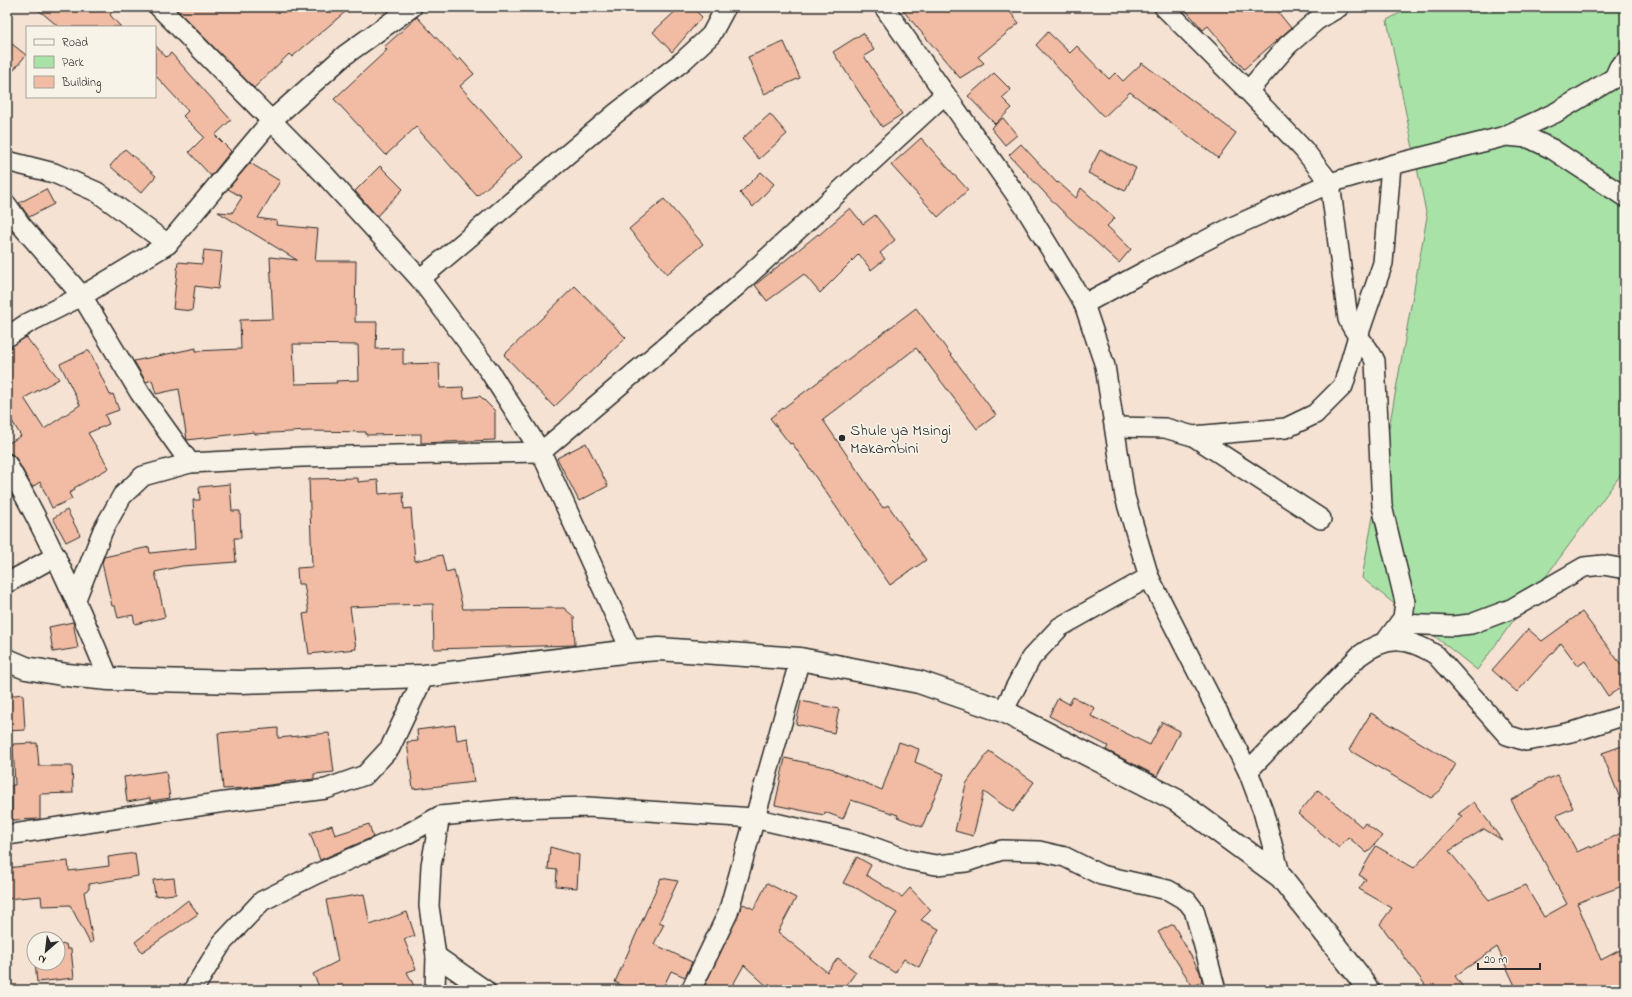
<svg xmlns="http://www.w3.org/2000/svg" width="1632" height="997" viewBox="0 0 1632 997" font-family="'Indie Flower',sans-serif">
  <rect width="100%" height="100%" fill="#f5e2d3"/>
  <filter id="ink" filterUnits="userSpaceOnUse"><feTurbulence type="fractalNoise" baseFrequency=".025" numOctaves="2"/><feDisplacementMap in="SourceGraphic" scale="8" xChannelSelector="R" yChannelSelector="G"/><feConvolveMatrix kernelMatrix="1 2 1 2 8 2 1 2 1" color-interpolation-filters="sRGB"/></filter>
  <g filter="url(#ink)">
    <path fill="#a9e2a7" stroke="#6a8669" d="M1411 7H1625V336L1621 339 1625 345V469L1477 670 1362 578 1427 217 1387 20Z"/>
    <g fill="#f1bca3" stroke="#2b2b2b" fill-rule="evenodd">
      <path d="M35 7H116L110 15 121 27H59Z"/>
      <path d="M174 7H351L292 57 289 54 254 88Z"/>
      <path d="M680 7H692L702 17 672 52 653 32Z"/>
      <path d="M900 7H1006L1019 23 978 57 984 63 960 78Z"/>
      <path d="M1183 7H1274L1291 28 1244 69 1208 26 1203 30Z"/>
      <path d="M417 17 458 61 460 58 474 74 460 86 522 157 477 196 416 127 386 155 334 99 387 50 384 47Z"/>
      <path d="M1048 32 1070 53 1077 46 1109 79 1115 73 1123 81 1142 63 1236 133 1218 158 1130 92 1104 117 1036 45Z"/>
      <path d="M863 33 874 50 864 56 902 114 882 127 833 52Z"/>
      <path d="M7 40 26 55 7 78Z"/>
      <path d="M784 42 800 78 764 94 748 57Z"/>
      <path d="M155 45 166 57 171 53 231 120 215 135 231 151 211 176 189 152 204 137 183 116 188 111 155 75Z"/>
      <path d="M994 73 1011 90 1002 98 1012 108 995 124 968 96Z"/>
      <path d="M770 114 787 134 759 159 742 139Z"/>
      <path d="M1003 118 1017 135 1005 145 991 128Z"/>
      <path d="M921 138 968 190 938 217 891 165Z"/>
      <path d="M1021 144 1057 183 1058 182 1076 198 1081 188 1115 218 1107 226 1131 249 1119 263 1060 209 1009 155Z"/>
      <path d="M125 149 156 176 141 193 110 166Z"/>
      <path d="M1100 150 1136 168 1125 191 1088 173Z"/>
      <path d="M250 163 280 181 258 218 277 221 276 225 318 229 315 261H356L355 322H377L376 349 403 348V364L439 363 440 388 463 387 464 398 480 396 495 411V440L421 443V434L366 435V432L309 431 254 434V432L187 440 179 389 156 394 152 380 146 382 134 361 196 348V351L241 349 240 320 273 319 270 257 297 260 218 212 232 213 242 197 228 189ZM293 344 358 345 359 380 336 381 337 383 295 384Z"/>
      <path d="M380 166 403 189 377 216 355 191Z"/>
      <path d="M761 172 774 184 753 207 740 193Z"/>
      <path d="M46 189 54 204 29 217 19 203Z"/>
      <path d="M664 199 703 244 667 274 629 229Z"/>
      <path d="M850 208 863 224 875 215 895 240 880 253 885 259 871 270 859 254 820 293 804 274 767 301 755 285 818 234 819 235Z"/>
      <path d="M204 250 222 252 218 289 195 286 192 311 173 309 178 262 202 264Z"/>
      <path d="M575 286 626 338 554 407 504 355Z"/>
      <path d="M916 308 996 415 977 429 916 348 823 420 883 508 888 505 926 560 890 585 792 443 790 444 770 418Z"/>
      <path d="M26 337 59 379 24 398 44 429 80 405 60 364 89 350 110 395 113 394 119 410 105 415 109 424 88 433 109 468 74 488 75 490 69 493 72 499 52 508 40 482 32 487 16 458 12 454 7 453V444L21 436 7 413V348Z"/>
      <path d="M586 443 608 486 579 501 557 458Z"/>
      <path d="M358 478V482L378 480 379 494 403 492 404 509 411 508 415 561 442 555 446 572 454 570 463 609 564 608 574 617 575 645 434 649 433 604 392 605 350 607 356 649 309 654 303 614 309 613 304 584H298L297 568 312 567 309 479Z"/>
      <path d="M230 484 232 511H240L241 538H234L236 562 182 566 155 572 165 617 135 624 133 615 118 618 115 606H112L102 563 104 557 149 547 150 553 196 548 193 500H200L199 487Z"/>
      <path d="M67 510 80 535 66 542 53 518Z"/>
      <path d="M1582 612 1625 670V685L1608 696 1585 661 1578 666 1561 643 1517 692 1492 670 1528 629 1542 641Z"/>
      <path d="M73 622 78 648 53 652 49 627Z"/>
      <path d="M23 694 25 730 7 731V696Z"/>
      <path d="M1073 697 1095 708 1091 716 1150 745 1162 722 1180 731 1157 776 1106 750 1108 746 1049 716 1058 698 1069 704Z"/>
      <path d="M801 701 839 709 834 733 796 724Z"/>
      <path d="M1371 713 1456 764 1441 790 1431 798 1349 750Z"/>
      <path d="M455 725 457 740 468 738 474 782 413 789 407 742 418 741 417 730Z"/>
      <path d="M278 728V738L329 733 334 772 314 774V779L285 782V783L246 788 223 789 218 733Z"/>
      <path d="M899 742 919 749 915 762 944 774 922 827 897 817 898 815 851 800 843 819 825 812 824 815 775 805 785 758 834 769V770L882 790Z"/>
      <path d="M37 743 39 766H72L73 793 40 794V819L12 820V785H15L13 744Z"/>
      <path d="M1625 745V808L1624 809 1602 753Z"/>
      <path d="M989 751 1034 782 1013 812 984 792 973 836 955 831 966 784Z"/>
      <path d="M166 771 170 798 150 801V798L127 802 124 777Z"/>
      <path d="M1557 775 1573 808 1557 815 1577 852 1590 846 1591 848 1625 831V885L1577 903 1601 960 1620 950 1625 962V990H1517L1497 947 1455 976 1465 990H1429L1380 924 1392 908 1359 889 1366 879 1359 875 1376 846 1414 868 1462 816 1458 814 1474 802 1502 840 1484 829 1449 851 1489 900 1525 885 1544 917 1567 904 1511 800 1536 786V784Z"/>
      <path d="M1318 790 1362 827 1365 823 1382 836 1367 853 1348 837 1339 848 1298 814Z"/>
      <path d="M369 824 373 837 320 860 310 833 332 825 335 835Z"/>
      <path d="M550 847 579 855 577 888 556 886 557 870 548 869Z"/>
      <path d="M135 853 138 876 89 884V889L84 892 93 942 90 943 70 905 42 906 41 896 7 899V868L68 861 69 871 109 866 108 857Z"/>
      <path d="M857 857 871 865 866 875 902 897 910 888 931 910 921 920 939 929 919 967 904 959 895 973 869 956 897 913 858 889 843 883Z"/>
      <path d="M174 878 176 894 155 896 153 880Z"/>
      <path d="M661 878 678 881 659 922 664 924 654 944 692 962 685 977 671 971 662 990H631L615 982Z"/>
      <path d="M767 883 796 898 778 932 827 972 838 958 856 972 845 987 849 990H771L744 965 730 990H709L704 987 743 904 754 909Z"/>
      <path d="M364 894 370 925 407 912 415 936 404 939 416 969 407 972 416 990H321L313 974 338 961 326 900Z"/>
      <path d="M188 900 198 914 142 952 135 942Z"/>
      <path d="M1173 924 1200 972 1202 981 1193 987 1158 932Z"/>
      <path d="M66 944 67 949H71L74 978 37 982 35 963H58V945Z"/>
    </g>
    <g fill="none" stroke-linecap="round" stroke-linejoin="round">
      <g stroke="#2b2b2b" stroke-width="22">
        <g id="minor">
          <path d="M159 7 323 173 420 279 490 372 541 452 631 651"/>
          <path d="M884 7 1026 209 1084 304 1105 366 1125 497 1149 577 1248 771 1263 811 1281 877"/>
          <path d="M1164 7 1248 91 1304 150 1330 183 1348 319C1354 335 1368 345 1375 361L1382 506 1405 602 1403 618 1386 641"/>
          <path d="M1248 91 1288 45 1317 20 1339 7"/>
          <path d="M1509 134 1555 113 1614 78 1619 67 1625 62"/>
          <path d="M7 161 54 173 97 192 168 244"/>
          <path d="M7 205 21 225 82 296 140 393 190 463"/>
          <path d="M420 279 615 114 683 61 711 35 726 7"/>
          <path d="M1084 304 1153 267 1232 227 1330 183 1391 165 1506 136 1529 138 1552 149 1625 197"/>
          <path d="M7 337 28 323 82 296 168 244 271 121 345 55 412 7"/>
          <path d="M1115 427 1165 428 1193 436 1321 519"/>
          <path d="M1193 436 1286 428 1315 414 1343 386 1358 336 1383 263 1391 165"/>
          <path d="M7 464C47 533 79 606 109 679"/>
          <path d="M7 583 56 556"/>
          <path d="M76 599 103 530 122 496 143 476 190 463 301 457 541 452 738 285 944 95"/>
          <path d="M1399 624 1453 626 1471 624 1511 609 1584 567 1603 565 1625 569"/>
          <path d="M1003 711 1031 658 1060 627 1149 577"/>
          <path d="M1248 771 1359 656C1388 635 1407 637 1436 655L1507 735 1526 741 1538 739 1576 731 1625 715"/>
          <path d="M7 835 218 803 326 789 365 775 390 748 424 676"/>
          <path d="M436 956 485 990"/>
          <path d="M193 990 222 943 262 901 316 874 407 834 440 816 511 809 588 807 754 818 862 843 909 860 936 865 966 862 1002 850 1039 851 1065 857 1101 875 1168 890 1187 901 1194 910 1216 990"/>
          <path d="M435 990 436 956 429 906 431 865 440 816"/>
          <path d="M691 990 728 913 800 659"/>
        </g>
      </g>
      <g stroke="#2b2b2b" stroke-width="25">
        <path id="tertiary" d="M7 660 26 668 67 675 109 679 241 682 424 676 631 651 659 649 800 659 919 682 1003 711 1176 800 1281 877 1359 976 1368 990"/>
      </g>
      <use href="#minor" stroke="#f7f3e8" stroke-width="19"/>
      <use href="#tertiary" stroke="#f7f3e8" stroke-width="22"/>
    </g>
  </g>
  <circle fill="#2b2b2b" stroke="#f7f3e8" stroke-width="1.5" cx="842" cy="438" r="4"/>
  <g text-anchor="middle" stroke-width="3.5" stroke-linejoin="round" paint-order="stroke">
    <g font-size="16" fill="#2b2b2b" stroke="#f7f3e8" text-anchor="start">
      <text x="850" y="435">Shule ya Msingi<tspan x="850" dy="18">Makambini</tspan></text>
    </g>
  </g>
  <rect width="1632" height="997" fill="none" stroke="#f7f3e8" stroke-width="24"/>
  <rect x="12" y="12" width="1608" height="973" fill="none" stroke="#2b2b2b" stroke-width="1.5" filter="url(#ink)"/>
  <rect x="26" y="26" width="130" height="72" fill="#f7f3e8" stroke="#a5a39c"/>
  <rect x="34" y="39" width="20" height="6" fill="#f7f3e8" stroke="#a5a39c"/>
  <text x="62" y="46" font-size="12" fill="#2b2b2b">Road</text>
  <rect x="34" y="56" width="20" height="12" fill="#a9e2a7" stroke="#a5a39c"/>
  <text x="62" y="66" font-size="12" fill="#2b2b2b">Park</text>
  <rect x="34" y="76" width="20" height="12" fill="#f1bca3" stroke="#a5a39c"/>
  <text x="62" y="86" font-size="12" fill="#2b2b2b">Building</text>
  <g transform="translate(46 951) rotate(208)"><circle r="19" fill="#f7f3e8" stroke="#a5a39c"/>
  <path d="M0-3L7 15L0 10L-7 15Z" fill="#2b2b2b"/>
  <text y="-6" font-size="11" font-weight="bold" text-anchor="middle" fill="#2b2b2b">N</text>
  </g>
  <path d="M1478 963v6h62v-6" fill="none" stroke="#2b2b2b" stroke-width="2"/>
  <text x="1484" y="963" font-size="12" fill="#2b2b2b" stroke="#f7f3e8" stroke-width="3" paint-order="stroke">20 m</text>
</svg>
